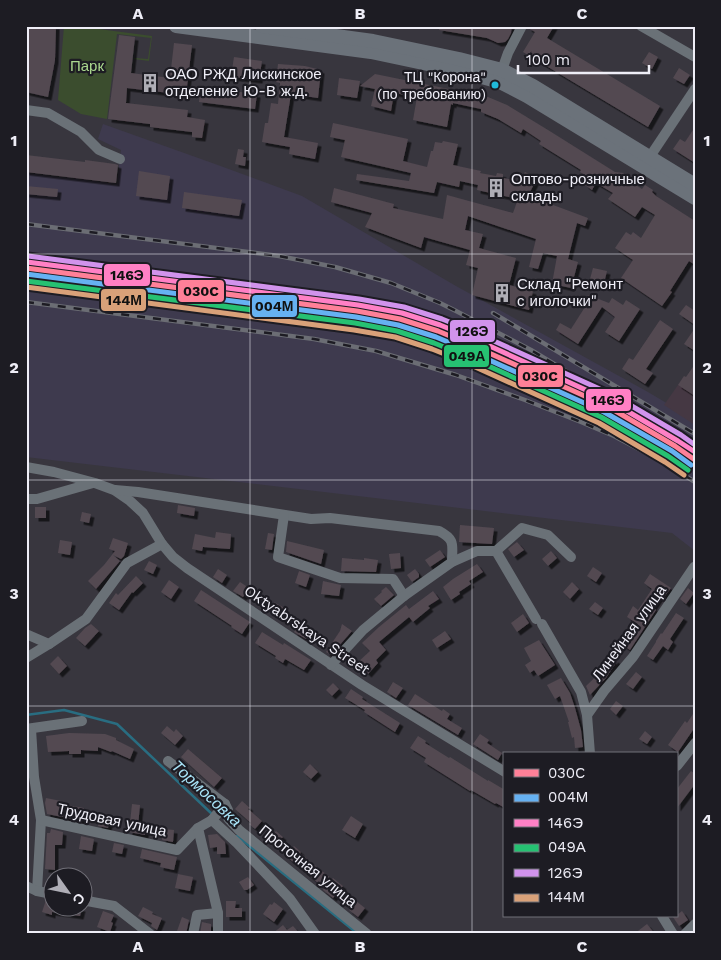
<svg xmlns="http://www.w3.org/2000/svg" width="721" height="960" viewBox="0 0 721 960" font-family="'Work Sans',sans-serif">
  <defs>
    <filter id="shadow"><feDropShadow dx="3.5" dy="3.5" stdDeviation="0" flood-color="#0009"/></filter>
  </defs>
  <rect width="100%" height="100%" fill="#38363e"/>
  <path fill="#3e3a4e" d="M103 124 215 164 302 196 456 286 648 392 695 420V551L672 533 26 457V173L117 184 121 150 98 139Z"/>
  <path fill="#453843" d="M678 385 695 394V425L664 405Z"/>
  <path fill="#3b4d2e" d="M64 26H76L152 36 149 61 134 59 135 58 148 59 151 38 117 34 107 119 81 114 58 100Z"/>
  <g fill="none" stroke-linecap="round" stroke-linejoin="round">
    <g stroke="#296d81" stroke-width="2.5">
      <path d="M26 715 64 710 117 724 212 814"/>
      <path d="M237 836 358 934"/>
    </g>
  </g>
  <g fill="#534951" filter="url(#shadow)">
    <path d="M26 26H56L55 60 48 97 26 92Z"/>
    <path d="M440 26H512L511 33 508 39 505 42 498 43 487 38 439 30Z"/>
    <path d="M529 26H554L547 38 660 106 648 127 523 52 535 32 528 28Z"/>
    <path d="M119 35 135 37 131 73 170 78 174 43 192 45 186 95 127 88 126 103 188 110 187 117 205 120 202 138 192 137V132L150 127V124L108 119Z"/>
    <path d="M649 52 658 57 652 69 642 63Z"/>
    <path d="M234 57 262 61 259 80 231 77Z"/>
    <path d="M278 64 305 66 321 70 318 98 291 94 284 137 318 143 315 159 289 154 290 147 262 142 265 123H268L271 103 278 104 280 83 276 82Z"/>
    <path d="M679 68 690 75 684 84 673 78Z"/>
    <path d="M375 74 488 97 507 105 548 130 615 172 624 173 629 181 642 189 645 185 653 190 652 192 656 196 695 221V265L689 261 670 291 672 292 662 306 621 278 633 260 615 248 626 232 631 235 633 232 641 238 655 215 642 207 635 217 608 199 613 193 596 183 592 190 585 185 589 178 580 172 581 170 539 144 541 141 523 129 521 133 498 119 481 112V109L453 103V105L451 104 447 127 413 120 417 97 394 93 391 111 371 106 375 89 360 86Z"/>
    <path d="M339 78 360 81 357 98 337 95Z"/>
    <path d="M201 87 257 94 255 109 199 102Z"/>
    <path d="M333 123 408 139 403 161 427 167 431 151H433L435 142 442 143 443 141 458 144 453 165 481 171 480 173 496 176 497 173 503 174V178L520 181 525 172 537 178 529 194H530L529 196 588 218 585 226 577 223 568 259 578 262 571 288 552 284 557 256 543 253 538 269 529 267 536 239 468 216 465 230 483 234 479 248 516 258 509 285 533 291 529 310 472 295 478 268 466 265 470 250 424 237 421 248 365 227 372 213 331 202 334 188 394 204 393 208 443 219 447 195 513 213 518 199 477 190 478 185 460 181 459 187 437 182 434 193 356 180 357 174 409 181 411 173 341 157 345 140 330 137Z"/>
    <path d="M695 127V163L673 149 680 139 685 142Z"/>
    <path d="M238 149 244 150 243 157H246L245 166 235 164Z"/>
    <path d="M26 155 85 162V160L115 164 118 165 116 183 26 172Z"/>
    <path d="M139 171 170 176 167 200 136 196Z"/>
    <path d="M26 186 58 189 57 197 26 194Z"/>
    <path d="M184 192 242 200 239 216 182 208Z"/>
    <path d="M593 268 607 271 604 283 590 279Z"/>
    <path d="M588 295 609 303 612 298 623 305 626 300 640 309 619 341 605 332 615 317 602 307 578 344 556 330 560 323 571 329 585 307 588 309 591 300 587 297Z"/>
    <path d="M686 305 695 311V325L679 314Z"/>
    <path d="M660 320 673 329 646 369 653 373 645 384 622 369 629 358 633 360Z"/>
    <path d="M695 328V351L684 344Z"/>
    <path d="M695 364V396L678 385 684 376 686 377Z"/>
    <path d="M178 505 195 508 194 516 177 513Z"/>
    <rect x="35" y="507" width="11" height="11"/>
    <path d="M82 512 91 514 89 523 80 521Z"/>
    <path d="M460 525 494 528 492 544 459 542Z"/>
    <path d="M216 532 231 534 230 549 203 547 202 551 192 549 195 534 215 538Z"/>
    <path d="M268 533 274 534 272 550 265 549Z"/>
    <path d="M113 538 128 543 124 556 121 559 113 555 120 561 96 589 88 581 104 565 115 551 109 549Z"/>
    <path d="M60 540 72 542 70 555 58 553Z"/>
    <path d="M287 541 324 550 321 564 286 552Z"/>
    <path d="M517 542 524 550 514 557 508 549Z"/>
    <path d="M440 550 445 557 430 567 425 560Z"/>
    <path d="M551 551 557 558 548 566 542 559Z"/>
    <path d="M400 553 401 568 391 569 389 554Z"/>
    <path d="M342 558 364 560V558L378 560 376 572 341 571Z"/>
    <path d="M149 561 157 565 153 574 144 570Z"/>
    <path d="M477 564 483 572 469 581 471 584 459 592 460 594 451 600 443 587 453 579Z"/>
    <path d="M593 567 602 573 596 582 587 576Z"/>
    <path d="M218 569 227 575 222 583 213 577Z"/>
    <path d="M415 569 419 574V577L412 582 407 575Z"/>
    <path d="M299 571 310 575 306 587 295 583Z"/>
    <path d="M650 574 671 588 664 597 661 595 653 607 656 610 630 650 621 644 627 635 629 637 638 624 627 617 633 606 638 610 652 589 644 583Z"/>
    <path d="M136 576 143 583 133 593 132 592 119 610 109 603 116 593 118 595Z"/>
    <path d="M169 580 179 587 171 599 161 592Z"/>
    <path d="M323 581 341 585 339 596 321 594Z"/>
    <path d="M240 582 249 588 243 597 233 591Z"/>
    <path d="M572 582 579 589 570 599 563 592Z"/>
    <path d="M386 587 394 595 381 606 374 599 382 592 381 591Z"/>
    <path d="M688 588 694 593 686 604 680 599Z"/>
    <path d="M201 590 250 622 242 634 231 627 232 626 194 601Z"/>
    <path d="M433 591 439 599 428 606 430 608 413 622 409 617 379 642 386 650 376 660 378 663 368 674 357 663 370 651 362 643 379 627 406 605 409 609Z"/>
    <path d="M274 602 286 609 281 618 269 611Z"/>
    <path d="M595 602 603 608 598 615 589 609Z"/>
    <path d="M676 613 684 618 670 639 673 642 668 650 663 646 653 660 647 656 656 642V641L661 633 662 634Z"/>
    <path d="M523 614 529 623 517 632 511 623Z"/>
    <path d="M91 624 99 631 85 646 76 638 85 628Z"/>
    <path d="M299 624 311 632 306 639 294 632Z"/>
    <path d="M342 624 352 631 331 655 326 652 340 631Z"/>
    <path d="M445 631 451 639 437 648 432 640Z"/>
    <path d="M262 632 283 645 284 643 311 660 304 670 285 659 283 663 275 658 276 656 255 643Z"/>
    <path d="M539 640 555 665 538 676 534 670 530 673 525 665 531 661 524 648Z"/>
    <path d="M58 656 67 666 59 674 50 664Z"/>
    <path d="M608 657 613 661 615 659 617 661 606 678 590 695 586 686 607 666 603 663Z"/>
    <path d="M636 672 642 677 633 689 626 684Z"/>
    <path d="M561 678 570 693 575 708 581 730 583 747 575 748 574 737 572 738 568 722H569L560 696 555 699 547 685Z"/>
    <path d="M393 682 403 688 396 698 387 692Z"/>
    <path d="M333 683 339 689 332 696 326 690Z"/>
    <path d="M351 689 363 697 362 699 400 723 395 732 364 712 365 710 345 698Z"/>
    <path d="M415 694 442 711 443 709 450 714 447 719 462 728 458 735 408 705Z"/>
    <path d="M616 701 623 706 616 715 610 709Z"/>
    <path d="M695 711V727L678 752 668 745 685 721 687 723Z"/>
    <path d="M167 726 174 732 176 729 183 736 175 745 161 733Z"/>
    <path d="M645 731 652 737 647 744 639 739Z"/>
    <path d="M69 733 105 734 116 738V740L134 749 130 759 112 751 111 752 98 747V751L81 750V754H69V751L48 752 46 736Z"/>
    <path d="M480 734 489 740 487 743 502 753 498 760 473 744Z"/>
    <path d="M418 736 426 741 425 743 449 758 450 757 488 781V780L505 790V808L496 803 495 804 471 790 470 791 424 762 426 758 410 748Z"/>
    <path d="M188 749 222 778 214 787 181 757Z"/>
    <path d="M310 764 318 772 311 779 303 772Z"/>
    <path d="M691 771 695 774V784L677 808V789Z"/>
    <path d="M46 798 61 801V804L84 808 83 821 47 814 45 803Z"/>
    <path d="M242 801 250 808 248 809 262 821 255 829 249 824 251 823 235 809Z"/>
    <path d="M132 804 140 805 138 826 146 827 145 835 129 832Z"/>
    <path d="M100 816 110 818 108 828 98 826Z"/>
    <path d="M351 816 363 824 355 838 342 830Z"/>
    <path d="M51 829 63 832 62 845H55V870L45 869 47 833H50Z"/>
    <path d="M164 829 174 830 173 842 162 840Z"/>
    <path d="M276 831 283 837 275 846 268 840Z"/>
    <path d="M217 834 225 842 226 854H217V847L210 848 208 835Z"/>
    <path d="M81 836 94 839 92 851 79 849Z"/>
    <path d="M114 843 124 845 122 854 112 852Z"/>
    <path d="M294 846 301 852 300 853 332 879 333 878 343 886 333 898 323 890 324 888 286 856Z"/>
    <path d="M142 849 177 857 174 870 160 867 161 863 140 858Z"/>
    <path d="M178 874 193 877 190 891 175 888Z"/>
    <path d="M248 877 254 885 247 890H244L239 882Z"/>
    <path d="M46 900 52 901V908H82L80 916 52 912V915L42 912Z"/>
    <path d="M226 901H236L235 908H242V917H226Z"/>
    <path d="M356 901 365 908 358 917 349 910Z"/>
    <path d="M274 902 283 909 274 922 263 914 270 904 272 905Z"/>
    <path d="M143 907 153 912 152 914 162 918 157 930 151 926 152 923 138 916Z"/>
    <path d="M103 911 114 915 111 922 113 923 110 932 97 927Z"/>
    <path d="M682 911 688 920 679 926 673 917 677 916V915Z"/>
    <path d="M182 917 189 920 186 934H176Z"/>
    <path d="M202 922 211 924V934H200Z"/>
    <path d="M647 924 655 934H634Z"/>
    <path d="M283 925 287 930 293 926 300 934H272Z"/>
  </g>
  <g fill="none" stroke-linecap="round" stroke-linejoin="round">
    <g stroke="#6a7177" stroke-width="10">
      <path d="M641 26 695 57"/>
      <path d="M502 70 508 53 522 26"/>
      <path d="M26 110 48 113 81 132 99 150 120 159"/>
      <path d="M649 158 695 89"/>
      <path d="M26 467 54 472 95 483 114 490 130 501 143 513 162 544 173 557 187 568 362 685 505 772"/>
      <path d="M115 490 138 492 311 519 330 518 439 531C456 540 452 545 452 562"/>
      <path d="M26 499H37L93 483"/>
      <path d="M284 515 278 557 340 578 393 579 404 596"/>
      <path d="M496 551 522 528 548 535 571 557"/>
      <path d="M542 624 581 692 587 715 590 754"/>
      <path d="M26 634 49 644 86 619 127 563 162 544"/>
      <path d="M26 658 49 644"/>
      <path d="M331 665 363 630 404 596 452 562 477 551H496L536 619"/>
      <path d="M587 715 604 691 633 657 694 567 695 568"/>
      <path d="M26 729 82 721"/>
      <path d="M31 729 34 777 41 820 37 891"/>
      <path d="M168 761 225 804 228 810V818L239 830 367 934"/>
      <path d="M677 766 695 743"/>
      <path d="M41 820 177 850 198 828"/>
      <path d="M212 820 237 843 290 899 315 934"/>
      <path d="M26 886 37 891 52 894"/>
      <path d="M82 900 114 906 150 934"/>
      <path d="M662 916 673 934"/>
      <path d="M193 934 197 915 218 913"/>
      <path d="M218 934V913L198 828 212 820 225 804"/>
      <path d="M685 934 695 924"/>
    </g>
    <g stroke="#6b727a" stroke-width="14">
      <path d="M176 26 371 52 456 70 500 82 527 96 695 198"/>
      <path d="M262 26 373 41 459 59 502 70 533 86 695 185"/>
    </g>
    <g stroke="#6b6d74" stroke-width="4.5">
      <g id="rail">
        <path d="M26 224 279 256 335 267 391 283 440 303 456 311 531 350 612 399"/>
        <path d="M26 302 314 339 376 351 456 375 525 400 581 422 614 436 665 463 695 482"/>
        <path d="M493 313 695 434"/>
      </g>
    </g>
    <use href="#rail" stroke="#1d1c23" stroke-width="2.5" stroke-dasharray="8" stroke-linecap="butt"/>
    <g stroke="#1d1c23" stroke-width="9">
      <path id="rail-1" d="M26 268 357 311 400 319 438 331 469 344 607 406 675 446 695 460"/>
    </g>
    <g stroke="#1d1c23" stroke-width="9">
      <path id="rail-2" d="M26 274 356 317 398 325 436 337 467 350 604 412 672 451 691 465"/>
    </g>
    <g stroke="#1d1c23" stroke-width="9">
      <path id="rail-3" d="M27 262 358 305 402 313 440 325 472 338 610 401 678 441 695 452"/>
    </g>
    <g stroke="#1d1c23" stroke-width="9">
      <path id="rail-4" d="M26 281 355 323 397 331 434 343 464 355 601 417 668 456 688 470"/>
    </g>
    <g stroke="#1d1c23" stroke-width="9">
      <path id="rail-5" d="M28 256 359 299 404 307 442 319 474 332 613 395 681 435 695 445"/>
    </g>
    <g stroke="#1d1c23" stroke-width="9">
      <path id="rail-6" d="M26 287 354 330 395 337 432 349 462 361 599 423 665 462 684 475"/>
    </g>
    <use href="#rail-1" stroke="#ff8098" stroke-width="5"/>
    <use href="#rail-2" stroke="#66b1f2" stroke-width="5"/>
    <use href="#rail-3" stroke="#ff80c5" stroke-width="5"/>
    <use href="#rail-4" stroke="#26c172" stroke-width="5"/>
    <use href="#rail-5" stroke="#d193ec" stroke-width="5"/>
    <use href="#rail-6" stroke="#d9a179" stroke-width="5"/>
  </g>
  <path fill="none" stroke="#efeef7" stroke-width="1" stroke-opacity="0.55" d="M250 26V934M472 26V934M26 254H695M26 480H695M26 706H695"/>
  <defs>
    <g id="building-bare" transform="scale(1.5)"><path d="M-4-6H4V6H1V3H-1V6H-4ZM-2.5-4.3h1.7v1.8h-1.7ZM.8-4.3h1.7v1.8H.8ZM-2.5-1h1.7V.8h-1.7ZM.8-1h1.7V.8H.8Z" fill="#afaeb6" stroke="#1d1c23" stroke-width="2.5" paint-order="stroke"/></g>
  </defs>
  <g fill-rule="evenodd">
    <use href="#building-bare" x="150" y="83"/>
    <use href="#building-bare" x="496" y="188"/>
    <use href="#building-bare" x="502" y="293"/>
  </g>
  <circle fill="#20b9da" stroke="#1d1c23" stroke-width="2" cx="495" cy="85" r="4.5"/>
  <g text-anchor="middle" stroke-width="4.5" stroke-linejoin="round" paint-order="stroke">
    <g font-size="14" fill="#efeef7" stroke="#1d1c23" text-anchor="end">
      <text x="486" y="82">ТЦ "Корона"<tspan x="486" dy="17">(по требованию)</tspan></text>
    </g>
    <g font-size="15" fill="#abd88e" stroke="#1d1c23">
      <text x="87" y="71">Парк</text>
    </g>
    <g font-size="15" fill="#efeef7" stroke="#1d1c23" text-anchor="start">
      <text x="165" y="79">ОАО РЖД Лискинское<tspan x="165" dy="17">отделение Ю-В ж.д.</tspan></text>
      <text x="511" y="184">Оптово-розничные<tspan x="511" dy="17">склады</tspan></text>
      <text x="517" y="289">Склад "Ремонт<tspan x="517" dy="17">с иголочки"</tspan></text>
    </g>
    <g font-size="15" fill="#efeef7" stroke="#1d1c23">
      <text transform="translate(307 630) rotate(34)" y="5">Oktyabrskaya Street</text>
      <text transform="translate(629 633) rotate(-54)" y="5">Линейная улица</text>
      <text transform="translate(112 820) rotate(12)" y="5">Трудовая улица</text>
      <text transform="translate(308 866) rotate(39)" y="5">Проточная улица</text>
    </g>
    <g font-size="16" font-style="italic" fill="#a9e4f8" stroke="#1d1c23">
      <text transform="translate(207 793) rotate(43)" y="6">Тормосовка</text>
    </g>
  </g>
  <g stroke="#1d1c23" stroke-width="2">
    <rect x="103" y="263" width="48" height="24" rx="5" fill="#ff80c5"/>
    <rect x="177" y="279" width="48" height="24" rx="5" fill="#ff8098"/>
    <rect x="100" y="288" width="47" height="24" rx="5" fill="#d9a179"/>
    <rect x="251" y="294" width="47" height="24" rx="5" fill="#66b1f2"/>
    <rect x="449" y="319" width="47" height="24" rx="5" fill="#d193ec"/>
    <rect x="443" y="344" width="47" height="24" rx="5" fill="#26c172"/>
    <rect x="517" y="364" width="47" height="24" rx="5" fill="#ff8098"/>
    <rect x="585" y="388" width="47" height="24" rx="5" fill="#ff80c5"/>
  </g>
  <g font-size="14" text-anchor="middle" font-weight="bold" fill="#111">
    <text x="127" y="280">146Э</text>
    <text x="201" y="296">030C</text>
    <text x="124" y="305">144М</text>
    <text x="274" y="311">004М</text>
    <text x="472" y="336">126Э</text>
    <text x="467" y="361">049А</text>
    <text x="540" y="381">030C</text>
    <text x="608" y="405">146Э</text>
  </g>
  <rect width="721" height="960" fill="none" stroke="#1d1c23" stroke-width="55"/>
  <rect x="503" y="752" width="175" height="165" fill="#1d1c23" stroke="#717078"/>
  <rect x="514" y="769" width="25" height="8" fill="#ff8098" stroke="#717078"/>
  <text x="548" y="778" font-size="15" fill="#efeef7">030C</text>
  <rect x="514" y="794" width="25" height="8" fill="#66b1f2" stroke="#717078"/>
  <text x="548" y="802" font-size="15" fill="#efeef7">004М</text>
  <rect x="514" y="819" width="25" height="8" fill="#ff80c5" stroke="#717078"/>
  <text x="548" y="828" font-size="15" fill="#efeef7">146Э</text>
  <rect x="514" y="844" width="25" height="8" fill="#26c172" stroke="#717078"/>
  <text x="548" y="852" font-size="15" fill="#efeef7">049А</text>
  <rect x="514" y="869" width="25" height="8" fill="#d193ec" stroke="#717078"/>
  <text x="548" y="878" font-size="15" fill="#efeef7">126Э</text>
  <rect x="514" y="894" width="25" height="8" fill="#d9a179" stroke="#717078"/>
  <text x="548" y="902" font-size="15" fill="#efeef7">144М</text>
  <g transform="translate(68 892) rotate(123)"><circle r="24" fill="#1d1c23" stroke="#717078"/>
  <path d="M0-4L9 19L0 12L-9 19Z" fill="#afaeb6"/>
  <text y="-8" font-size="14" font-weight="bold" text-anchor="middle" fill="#efeef7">С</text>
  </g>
  <path d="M518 65v8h131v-8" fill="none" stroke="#efeef7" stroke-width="2.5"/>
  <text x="526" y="65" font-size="15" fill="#efeef7" stroke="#1d1c23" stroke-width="4" paint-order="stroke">100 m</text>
  <rect x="28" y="28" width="666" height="904" fill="none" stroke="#efeef7" stroke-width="2"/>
  <g font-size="16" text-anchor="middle" font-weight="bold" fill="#efeef7">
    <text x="138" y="19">A</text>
    <text x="360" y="19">B</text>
    <text x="582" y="19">C</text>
    <text x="14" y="146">1</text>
    <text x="707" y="146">1</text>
    <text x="14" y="373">2</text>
    <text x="707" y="373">2</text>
    <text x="14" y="599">3</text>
    <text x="707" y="599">3</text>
    <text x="14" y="825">4</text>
    <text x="707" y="825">4</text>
    <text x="138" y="952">A</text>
    <text x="360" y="952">B</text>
    <text x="582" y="952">C</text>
  </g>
</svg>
